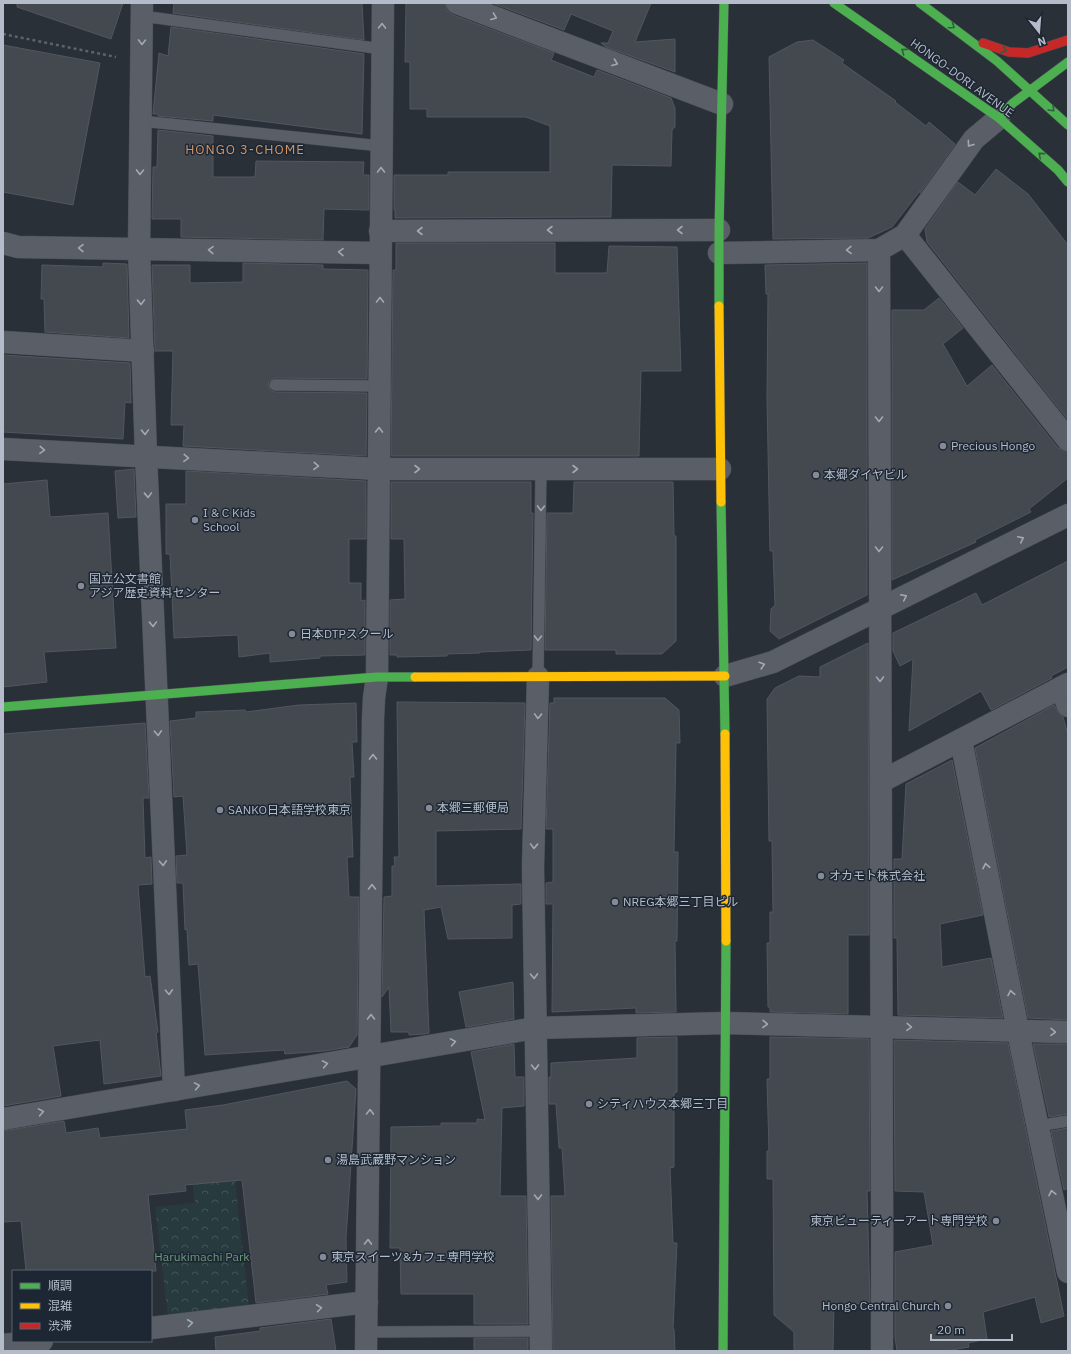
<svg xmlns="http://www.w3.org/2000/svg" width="1071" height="1354" viewBox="0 0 1071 1354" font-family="'IBM Plex Sans','Noto Sans JP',sans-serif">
  <defs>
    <pattern id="forest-crowns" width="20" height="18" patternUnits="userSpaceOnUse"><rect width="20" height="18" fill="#273a3e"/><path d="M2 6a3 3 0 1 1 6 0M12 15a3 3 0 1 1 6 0" fill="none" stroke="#445559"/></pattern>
  </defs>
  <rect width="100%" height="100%" fill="#2a3038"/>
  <path fill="url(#forest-crowns)" d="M234 1172 249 1306 168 1316 155 1207 195 1203 192 1177Z"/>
  <g fill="#444950" stroke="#52575f">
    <path d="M17 3H123L111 39 17 7Z"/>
    <path d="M174 3H362L364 40 173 13Z"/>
    <path d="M406 3H445L447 11 453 15 554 53 551 60 594 77 597 70 671 98 675 108V127L672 130 671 166 612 165 611 217 395 218V210H394V175H448V172H550V126L526 117H427V109H410V62H405Z"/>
    <path d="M492 3H651L635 42 675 39V72L606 47 601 43H608L613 31 571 14 564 30Z"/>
    <path d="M171 27 364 54 362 134 213 115V121L158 116V114H153L159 53 168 56Z"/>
    <path d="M813 40 844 60 842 63 896 101 895 102 926 126 929 122 955 144 920 193V191L892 227 868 238 773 239 769 57 797 42Z"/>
    <path d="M3 45 100 63 73 205 3 192Z"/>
    <path d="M158 130 213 136V177H255L256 161 364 162 363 175H369V210L324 209 323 240 181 237V219H152L153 167H157Z"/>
    <path d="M996 169 1028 194 1068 245V420L927 242 925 229 958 182 975 195Z"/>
    <path d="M396 243H555V273H607L609 246 677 247 681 371H641L639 456H391L393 270H396Z"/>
    <path d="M103 263 127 264 129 338 45 332 44 299H41L42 265 103 267Z"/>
    <path d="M243 263 323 265V269L368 270 367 379 275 378 269 381 268 385 271 391 275 392 367 393 366 456 183 446 184 425H171L173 351H155V349L152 265H190V283L243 282Z"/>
    <path d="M867 263V595L779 639 770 631 771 609 775 605 773 551H770L767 398 768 294H766L765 265Z"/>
    <path d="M939 298 963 328 943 344 967 386 992 365 1058 448 1068 452V478L1029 509 1031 512 975 540 976 542 892 580V310H924Z"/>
    <path d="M3 355 130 363 131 403 125 402 123 439 3 432Z"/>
    <path d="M134 469 136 517 118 518 115 471Z"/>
    <path d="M186 471 366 481V539H349V583H361V601L365 600V655L320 656V658L270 662V653L239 657 238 635 174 638 170 554H166V504H186Z"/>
    <path d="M47 480 50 517 108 513 116 648 44 652 47 682 3 687V484Z"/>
    <path d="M391 482H531V513H533L531 650 480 652V653L447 654V656L397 657V655H390V600L405 599 404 539H391Z"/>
    <path d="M574 482H673L674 536H676V641L662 654H616V650H545L547 513H573Z"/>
    <path d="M1068 561V667L1051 676 1052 678 991 710 981 691 909 731 913 659 900 666 893 651V633L976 593 982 605Z"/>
    <path d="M868 643 869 935H848V1014L770 1012V1007H768L767 943H770V912H773L772 841H769L767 699 775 688 799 676 820 677V667Z"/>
    <path d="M554 698H665L679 710 680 743H676L674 852H678L677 941H675L676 1012 636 1013V1008L552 1012 553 904H546V883L553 882V829H546L550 703H554Z"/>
    <path d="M397 702 525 703 521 829 436 831V886L521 884V904L512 905V938L448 939 441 907 424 910 429 1033 424 1034 409 1035V1032H391L389 987 382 997 384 897 392 896V866H395L394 857H399Z"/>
    <path d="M356 703 357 742H352L354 777H350L353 857H347L349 897H359L357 1035 349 1047 324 1051 285 1054 284 1050 205 1055 198 964 189 965 187 929 185 930 183 883H177L176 856 187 855 183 796 174 797 170 721 196 718V712L245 710 246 712 299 705Z"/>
    <path d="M1054 705 1060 715 1063 717 1068 735V1020L1028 1018 975 748Z"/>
    <path d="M145 723 149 798H143L145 858 151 857 152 884 138 885 145 977 150 976 158 1032 156 1033 161 1076 104 1084 100 1040 53 1046 61 1096 3 1106V734Z"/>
    <path d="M952 760 983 915 940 924 942 967 991 958 1003 1018 898 1015 897 938H894V859H902L906 784Z"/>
    <path d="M513 982 514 1019 466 1027 459 992Z"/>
    <path d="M677 1037V1092L674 1093V1167L670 1168 673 1243H677L673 1329H674L675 1351H553L551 1196H565L562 1148H559L556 1104H549V1077H551V1063L637 1058V1038Z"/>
    <path d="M770 1037 869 1039 870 1191H867L870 1304 834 1303 833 1351H794V1332L774 1315 773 1179H767V1151H769L767 1079H770Z"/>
    <path d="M894 1040 1008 1043 1064 1316 1041 1323 1035 1297 983 1312 987 1339 968 1343 969 1347 946 1351H897L895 1337V1252L933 1245 924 1192 895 1191Z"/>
    <path d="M514 1044 515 1077H524V1106L502 1108 500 1196H526L528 1324H474V1294H401L400 1248H390L391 1127 441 1126V1123H477V1119L485 1120 471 1052Z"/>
    <path d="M1033 1044H1068V1114L1049 1117Z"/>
    <path d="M347 1081 356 1089 346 1238 347 1282 326 1285 328 1294 256 1303 242 1180 185 1185 186 1191 148 1195 156 1271H26L21 1221 3 1222V1131L64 1121 66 1133 98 1128 100 1138 187 1129 185 1110 223 1105Z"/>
    <path d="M1068 1128V1188L1064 1190 1051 1131Z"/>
    <path d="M331 1319 336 1351H216L215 1337 260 1331V1328Z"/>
    <rect x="474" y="1338" width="54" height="13"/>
  </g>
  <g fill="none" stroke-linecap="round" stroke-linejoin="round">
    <g stroke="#484c53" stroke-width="12">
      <g id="lane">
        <path d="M142 16 382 49"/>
        <path d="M141 121 381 146"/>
        <path d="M275 385 379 386"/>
        <path d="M538 677 541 469"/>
        <path d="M1037 1126 1068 1121"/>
        <path d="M366 1332 540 1331"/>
      </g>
    </g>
    <g stroke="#484c53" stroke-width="23">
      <g id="street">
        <path d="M142 3 139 249 146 456 174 1090"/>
        <path d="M457 3 722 104"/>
        <path d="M380 231 719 230"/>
        <path d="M905 235 1068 440"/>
        <path d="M3 243 18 247 380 253"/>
        <path d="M879 250C879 617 883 984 882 1351"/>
        <path d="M719 253 879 250 905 235 974 139 999 118"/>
        <path d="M3 342 143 351"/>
        <path d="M3 449 378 469H720"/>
        <path d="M725 676 773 662 1068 515"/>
        <path d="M538 677 533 867 541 1351"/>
        <path d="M1061 688 1068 706"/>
        <path d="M961 740 1022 1051 1068 1272"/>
        <path d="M882 781 1068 684"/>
        <path d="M3 1119 535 1028 726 1023 1068 1032"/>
        <path d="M151 1328 367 1302"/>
        <path d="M3 1345 42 1341"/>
        <path d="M366 1351 373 719 374 698 377 677 383 3"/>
      </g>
    </g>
    <g stroke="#484c53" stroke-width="10">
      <g id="fast">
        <path d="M834 3 999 118 1058 170 1068 182"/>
        <path d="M920 3 997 61 1068 125"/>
        <path d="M999 118 1013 103 1068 62"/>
        <path d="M719 306V230L724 3"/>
        <path d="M721 502 725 734"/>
        <path d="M3 707 377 677H415"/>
        <path d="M723 1351 726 941"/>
      </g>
    </g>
    <g stroke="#484c53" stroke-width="10">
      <g id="slow">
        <path d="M719 306 721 502"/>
        <path d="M415 677 725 676"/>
        <path d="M725 734 726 941"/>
      </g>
    </g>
    <g stroke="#484c53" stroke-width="10">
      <path id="jam" d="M983 43 1009 52 1028 53 1068 40"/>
    </g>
    <path stroke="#5d636a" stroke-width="2.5" stroke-dasharray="3 3" stroke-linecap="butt" d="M3 34 116 57"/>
    <use href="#lane" stroke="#5a5e66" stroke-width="11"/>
    <use href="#street" stroke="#5a5e66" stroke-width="22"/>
    <use href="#fast" stroke="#4caf50" stroke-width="9"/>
    <use href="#slow" stroke="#ffc107" stroke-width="9"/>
    <use href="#jam" stroke="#c62828" stroke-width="9"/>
  </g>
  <defs><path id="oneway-chevron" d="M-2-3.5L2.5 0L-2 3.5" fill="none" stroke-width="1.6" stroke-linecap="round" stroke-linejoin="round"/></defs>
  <g stroke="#a2a9b5">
    <use href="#oneway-chevron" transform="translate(494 17) rotate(21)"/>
    <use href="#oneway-chevron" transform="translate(382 26) rotate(-89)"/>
    <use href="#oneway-chevron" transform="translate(142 42) rotate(91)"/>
    <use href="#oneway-chevron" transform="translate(615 63) rotate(21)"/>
    <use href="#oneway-chevron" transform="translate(970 144) rotate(126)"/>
    <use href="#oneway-chevron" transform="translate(381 170) rotate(-90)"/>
    <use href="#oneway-chevron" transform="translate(140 172) rotate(91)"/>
    <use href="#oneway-chevron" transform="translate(550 230) rotate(180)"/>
    <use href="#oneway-chevron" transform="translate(680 230) rotate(180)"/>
    <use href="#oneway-chevron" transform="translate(420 231) rotate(180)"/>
    <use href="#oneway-chevron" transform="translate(81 248) rotate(-179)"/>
    <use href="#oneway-chevron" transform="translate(211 250) rotate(-179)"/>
    <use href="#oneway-chevron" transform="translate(849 250) rotate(179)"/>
    <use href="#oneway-chevron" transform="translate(341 252) rotate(-179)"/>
    <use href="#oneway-chevron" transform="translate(879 289) rotate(90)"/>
    <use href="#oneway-chevron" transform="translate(380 300) rotate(-90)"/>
    <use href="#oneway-chevron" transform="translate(141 302) rotate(88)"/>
    <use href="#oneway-chevron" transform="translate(879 419) rotate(90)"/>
    <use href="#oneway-chevron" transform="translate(379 430) rotate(-89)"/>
    <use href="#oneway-chevron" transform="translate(145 432) rotate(88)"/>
    <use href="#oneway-chevron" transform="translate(42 450) rotate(3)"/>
    <use href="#oneway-chevron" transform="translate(186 458) rotate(3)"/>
    <use href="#oneway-chevron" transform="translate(316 466) rotate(3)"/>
    <use href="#oneway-chevron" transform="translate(417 469)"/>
    <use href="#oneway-chevron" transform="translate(575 469)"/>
    <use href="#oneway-chevron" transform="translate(148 495) rotate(88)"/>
    <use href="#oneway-chevron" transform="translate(541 508) rotate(91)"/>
    <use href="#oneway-chevron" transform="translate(1021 539) rotate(-26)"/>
    <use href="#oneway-chevron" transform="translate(879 549) rotate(90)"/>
    <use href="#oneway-chevron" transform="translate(904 597) rotate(-26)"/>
    <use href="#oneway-chevron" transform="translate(153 624) rotate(88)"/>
    <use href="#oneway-chevron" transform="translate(538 638) rotate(91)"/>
    <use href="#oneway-chevron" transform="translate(762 665) rotate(-17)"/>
    <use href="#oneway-chevron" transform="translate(880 679) rotate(89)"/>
    <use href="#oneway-chevron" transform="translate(538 716) rotate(92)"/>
    <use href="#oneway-chevron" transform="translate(158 733) rotate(87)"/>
    <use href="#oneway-chevron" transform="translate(373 757) rotate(-90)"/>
    <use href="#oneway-chevron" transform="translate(534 846) rotate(92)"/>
    <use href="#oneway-chevron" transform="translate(163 863) rotate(87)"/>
    <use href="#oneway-chevron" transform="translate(986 866) rotate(-101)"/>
    <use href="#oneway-chevron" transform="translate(372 887) rotate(-90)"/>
    <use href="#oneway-chevron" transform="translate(534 976) rotate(89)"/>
    <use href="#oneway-chevron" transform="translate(169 992) rotate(87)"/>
    <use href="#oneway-chevron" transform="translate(1011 993) rotate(-101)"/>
    <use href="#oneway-chevron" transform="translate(371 1017) rotate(-90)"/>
    <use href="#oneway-chevron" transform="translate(765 1024) rotate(1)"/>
    <use href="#oneway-chevron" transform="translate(909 1027) rotate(3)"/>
    <use href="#oneway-chevron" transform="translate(1053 1032) rotate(1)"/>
    <use href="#oneway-chevron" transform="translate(453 1042) rotate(-10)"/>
    <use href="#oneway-chevron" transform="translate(325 1064) rotate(-10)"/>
    <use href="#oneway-chevron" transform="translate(535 1067) rotate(89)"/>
    <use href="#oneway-chevron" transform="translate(197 1086) rotate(-10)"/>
    <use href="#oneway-chevron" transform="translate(41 1112) rotate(-10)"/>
    <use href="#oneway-chevron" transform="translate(370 1112) rotate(-89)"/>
    <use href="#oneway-chevron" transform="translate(1052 1193) rotate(-102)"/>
    <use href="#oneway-chevron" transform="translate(538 1197) rotate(89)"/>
    <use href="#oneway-chevron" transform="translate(368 1242) rotate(-89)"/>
    <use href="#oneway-chevron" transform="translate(319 1308) rotate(-7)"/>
    <use href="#oneway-chevron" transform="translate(190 1323) rotate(-7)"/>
  </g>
  <g stroke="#305d3f">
    <use href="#oneway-chevron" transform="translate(952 26) rotate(35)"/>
    <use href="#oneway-chevron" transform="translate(1004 50) rotate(19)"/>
    <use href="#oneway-chevron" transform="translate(904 51) rotate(-146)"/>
    <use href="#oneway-chevron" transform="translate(1052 109) rotate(45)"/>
    <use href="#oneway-chevron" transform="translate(1041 155) rotate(-139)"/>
  </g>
  <g fill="#848b96" stroke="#1d2633" stroke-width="1.5">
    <circle cx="943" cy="446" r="4"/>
    <circle cx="816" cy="475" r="4"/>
    <circle cx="195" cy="520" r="4"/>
    <circle cx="81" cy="586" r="4"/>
    <circle cx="292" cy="634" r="4"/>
    <circle cx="429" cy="808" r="4"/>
    <circle cx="220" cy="810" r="4"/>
    <circle cx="821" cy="876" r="4"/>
    <circle cx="615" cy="902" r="4"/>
    <circle cx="589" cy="1104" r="4"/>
    <circle cx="328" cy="1160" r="4"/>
    <circle cx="996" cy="1221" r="4"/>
    <circle cx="323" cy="1257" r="4"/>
    <circle cx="948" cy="1306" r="4"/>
  </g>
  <g text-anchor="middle" stroke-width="3" stroke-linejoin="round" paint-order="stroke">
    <g font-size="12" fill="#b4bcc9" stroke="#1d2633">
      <text transform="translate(962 78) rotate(36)" y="4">HONGO-DORI AVENUE</text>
    </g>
    <g font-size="12" fill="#b4bcc9" stroke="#1d2633" text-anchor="start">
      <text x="951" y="450">Precious Hongo</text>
      <text x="824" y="479">本郷ダイヤビル</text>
      <text x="203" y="517">I &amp; C Kids<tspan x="203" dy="14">School</tspan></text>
      <text x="89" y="583">国立公文書館<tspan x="89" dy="14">アジア歴史資料センター</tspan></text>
      <text x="300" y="638">日本DTPスクール</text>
      <text x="437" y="812">本郷三郵便局</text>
      <text x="228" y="814">SANKO日本語学校東京</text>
      <text x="829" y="880">オカモト株式会社</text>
      <text x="623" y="906">NREG本郷三丁目ビル</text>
      <text x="597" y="1108">シティハウス本郷三丁目</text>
      <text x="336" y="1164">湯島武蔵野マンション</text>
      <text x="988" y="1225" text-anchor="end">東京ビューティーアート専門学校</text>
      <text x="331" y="1261">東京スイーツ&amp;カフェ専門学校</text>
      <text x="940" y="1310" text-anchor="end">Hongo Central Church</text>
    </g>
    <g font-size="12" fill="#6b9a76" stroke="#1d2633">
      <text x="202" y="1261">Harukimachi Park</text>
    </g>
    <g font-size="13" letter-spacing="1" fill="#d59563" stroke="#1d2633">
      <text x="245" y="154">HONGO 3-CHOME</text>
    </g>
  </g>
  <rect width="1071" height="1354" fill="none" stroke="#b4bcc9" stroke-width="8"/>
  <rect x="12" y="1270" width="140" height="72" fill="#1d2633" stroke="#59626f"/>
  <rect x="20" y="1283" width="20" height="6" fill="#4caf50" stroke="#59626f"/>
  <text x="48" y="1290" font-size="12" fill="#b4bcc9">順調</text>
  <rect x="20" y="1303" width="20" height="6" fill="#ffc107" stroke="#59626f"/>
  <text x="48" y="1310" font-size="12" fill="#b4bcc9">混雑</text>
  <rect x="20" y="1323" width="20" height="6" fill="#c62828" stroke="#59626f"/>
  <text x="48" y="1330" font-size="12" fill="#b4bcc9">渋滞</text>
  <g transform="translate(1039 32) rotate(163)" stroke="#1d2633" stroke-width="3" paint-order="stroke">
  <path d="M0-3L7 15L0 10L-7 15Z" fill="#b4bcc9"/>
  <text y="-6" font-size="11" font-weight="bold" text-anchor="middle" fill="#b4bcc9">N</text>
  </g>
  <path d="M931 1334v6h81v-6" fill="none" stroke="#b4bcc9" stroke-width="2"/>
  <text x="937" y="1334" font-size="12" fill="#b4bcc9" stroke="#1d2633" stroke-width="3" paint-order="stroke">20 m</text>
</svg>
